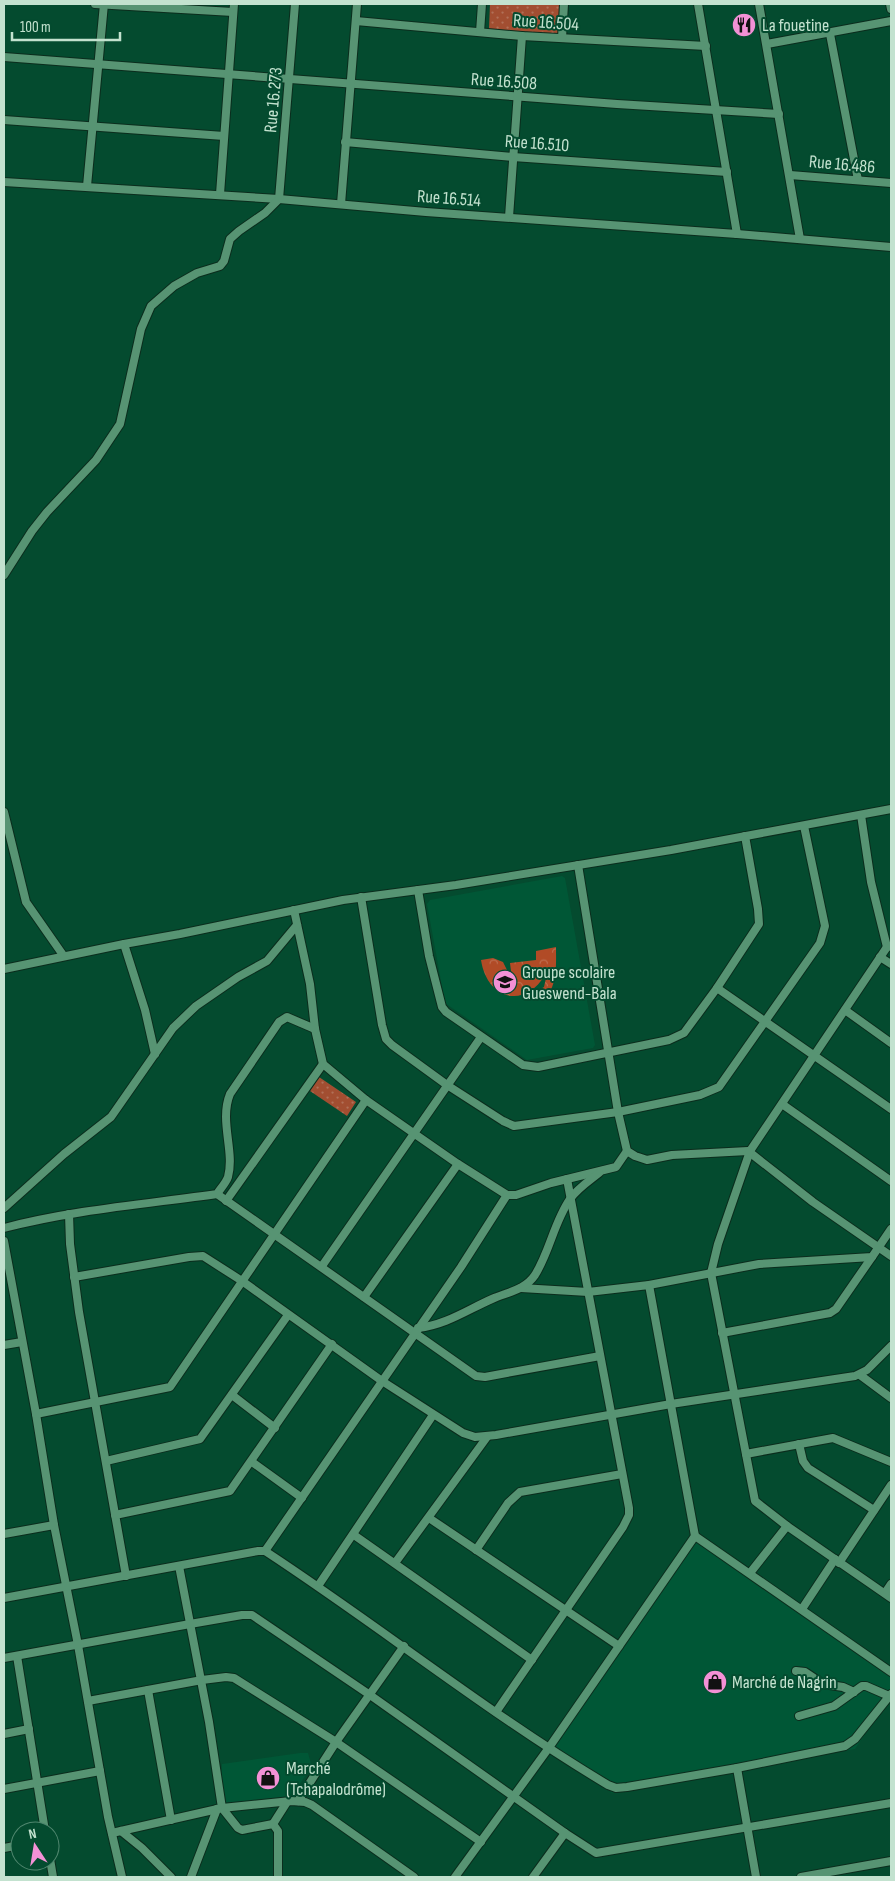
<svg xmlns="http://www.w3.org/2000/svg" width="895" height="1881" viewBox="0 0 895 1881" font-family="'Sofia Sans Condensed',sans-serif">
  <defs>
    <pattern id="green-dots" width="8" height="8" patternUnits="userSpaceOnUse" patternTransform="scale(1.25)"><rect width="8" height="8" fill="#a24e31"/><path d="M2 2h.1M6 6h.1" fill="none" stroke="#b17057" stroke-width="1.8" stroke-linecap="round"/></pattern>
    <pattern id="forest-crowns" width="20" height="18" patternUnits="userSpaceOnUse" patternTransform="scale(1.25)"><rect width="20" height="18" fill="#b14b26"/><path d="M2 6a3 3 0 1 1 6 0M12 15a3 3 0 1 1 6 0" fill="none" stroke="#bd6d4f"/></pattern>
  </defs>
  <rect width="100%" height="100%" fill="#044b2f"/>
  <g fill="#005736">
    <path d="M562 876 565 878 595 1045 593 1048 527 1060 445 1003 427 904 430 900Z"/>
    <path d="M695 1540 891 1676V1696L855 1749 612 1793 549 1749Z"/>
    <path d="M300 1753H308L312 1767 293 1793 280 1799 225 1804 222 1787V1764Z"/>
  </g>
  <g fill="url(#green-dots)">
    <path d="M490 4H560L558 34 489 29Z"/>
    <path d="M319 1077 356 1102 347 1116 310 1091Z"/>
  </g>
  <path fill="url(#forest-crowns)" d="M556 947C556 964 558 990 542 1000L537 991 544 987 546 978 545 975C524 1010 487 999 481 960L493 958 503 962 508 972 511 971 510 963 536 960V951Z"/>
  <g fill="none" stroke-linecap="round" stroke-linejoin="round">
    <g stroke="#0b2d1d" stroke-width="10">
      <g id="minor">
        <path d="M95 4 233 12"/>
        <path d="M698 4 737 234"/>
        <path d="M759 4 800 239"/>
        <path d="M890 4 891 9"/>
        <path d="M356 21 522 36 706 46"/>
        <path d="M480 32 482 4"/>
        <path d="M830 34 858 180"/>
        <path d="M562 38 564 4"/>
        <path d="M767 44 891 21"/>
        <path d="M4 57 617 104 779 114"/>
        <path d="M4 120 224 136"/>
        <path d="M345 142 513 157 727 172"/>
        <path d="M790 175 891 183"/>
        <path d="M4 182 279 199 426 212 737 234 891 247"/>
        <path d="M87 186 104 4"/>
        <path d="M220 194 234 4"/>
        <path d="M341 204 357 4"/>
        <path d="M509 217 522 36"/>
        <path d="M4 575 32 531 47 512 96 460 120 424 141 329 151 306 174 286 197 273 220 266 224 261 230 239 239 231 265 213 279 199 295 4"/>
        <path d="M4 812 26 902 63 955"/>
        <path d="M861 815 871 882 887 947"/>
        <path d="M578 865 618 1112 627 1151 635 1156 647 1160 672 1155 748 1151 813 1202 891 1256"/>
        <path d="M418 890 429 956 442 1007 446 1012 523 1065 538 1067 669 1040 684 1033 717 988 759 924 758 909 745 836"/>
        <path d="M361 897 382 1025 386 1039 392 1045 447 1085 503 1121 514 1126 618 1112 700 1095 719 1087 820 943 825 926 804 826"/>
        <path d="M294 910 310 984 315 1029 323 1064 366 1100 458 1164 507 1195H516L551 1183 616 1167 627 1151"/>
        <path d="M124 944 145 1010 155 1054"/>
        <path d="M891 946 887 947 750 1151 718 1244 711 1273 755 1501 787 1526 891 1598"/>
        <path d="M880 957 891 964"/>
        <path d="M4 969 124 944 180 934 343 900 456 885 671 850 891 809"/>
        <path d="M717 988 891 1109"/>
        <path d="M845 1010 891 1043"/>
        <path d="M782 1104 891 1181"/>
        <path d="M217 1194 476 1376 485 1377 600 1356"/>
        <path d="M226 1201 323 1064"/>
        <path d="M4 1208 64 1154 111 1117 173 1028 196 1006 238 977 267 961 297 925"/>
        <path d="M69 1214 70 1244 79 1312 126 1576"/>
        <path d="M4 1228C73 1210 146 1204 217 1194 220 1189 226 1183 228 1177 235 1151 219 1121 230 1094L279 1022 287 1017 315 1029"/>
        <path d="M4 1241 36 1414 54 1525 78 1645 108 1817 122 1877"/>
        <path d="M322 1266 481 1037"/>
        <path d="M74 1277 189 1257 203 1256 242 1281 382 1381 463 1433 475 1437 496 1435 671 1404 855 1376 867 1370 891 1346"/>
        <path d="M521 1288 588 1292 649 1285 759 1264 872 1257 891 1229"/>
        <path d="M364 1297 458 1164"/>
        <path d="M418 1328C446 1325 467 1310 492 1299 508 1292 525 1290 535 1275 550 1251 554 1222 570 1199 578 1188 589 1181 599 1173"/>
        <path d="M722 1333 830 1313 836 1309 872 1257"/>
        <path d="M4 1345 22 1342"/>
        <path d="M860 1375 891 1398"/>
        <path d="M232 1395 275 1428"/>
        <path d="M36 1414 170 1387 366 1100"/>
        <path d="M799 1444 803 1461 808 1468 874 1510"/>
        <path d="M746 1454 833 1438 891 1462"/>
        <path d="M106 1461 200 1439 288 1315"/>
        <path d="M252 1462 302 1498"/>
        <path d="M115 1515 230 1491 332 1344"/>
        <path d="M429 1518 619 1646"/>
        <path d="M4 1534 54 1525"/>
        <path d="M354 1535 532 1660"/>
        <path d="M695 1536 891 1672"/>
        <path d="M476 1550 508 1503 520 1492 622 1474"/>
        <path d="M265 1551 461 1267 507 1195"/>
        <path d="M395 1563 487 1437"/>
        <path d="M839 1563 891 1485"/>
        <path d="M179 1566 209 1722 222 1808 238 1828 242 1830 273 1824 278 1831V1877"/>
        <path d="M750 1573 787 1526"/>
        <path d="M318 1586 433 1415"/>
        <path d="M885 1593 891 1584"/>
        <path d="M4 1598 258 1551H265C381 1627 489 1714 608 1785L616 1788 627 1787 737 1768 845 1746 855 1739 891 1694"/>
        <path d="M802 1609 835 1559"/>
        <path d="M17 1656 45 1831"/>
        <path d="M4 1658 190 1624 242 1615H252L370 1695 565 1833 596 1853 891 1803"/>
        <path d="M796 1671 805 1672 823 1684 843 1687 854 1692"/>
        <path d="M148 1690 171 1820"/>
        <path d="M88 1701 202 1680 226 1677 234 1678 336 1742 481 1842"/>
        <path d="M496 1712 623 1527 629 1515V1508L567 1179"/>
        <path d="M799 1716 834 1706 862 1686H866L889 1696"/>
        <path d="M4 1734 29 1729"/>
        <path d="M737 1768 756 1877"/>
        <path d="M4 1789 100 1771"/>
        <path d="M298 1801 336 1742 404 1646"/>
        <path d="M273 1824 287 1802"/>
        <path d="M121 1831 142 1848 171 1877"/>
        <path d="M112 1833 222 1808 291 1801 305 1802 312 1805 414 1877"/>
        <path d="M4 1848 20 1845"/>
        <path d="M50 1859 53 1877"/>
        <path d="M191 1877 217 1809"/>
        <path d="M455 1877 548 1749 695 1536 649 1285"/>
        <path d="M533 1877 565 1833"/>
        <path d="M801 1877 891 1861"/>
      </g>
    </g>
    <use href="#minor" stroke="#579473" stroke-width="8"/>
  </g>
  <defs>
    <g id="restaurant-disc" transform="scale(1.25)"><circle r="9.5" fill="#f391d6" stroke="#044b2f"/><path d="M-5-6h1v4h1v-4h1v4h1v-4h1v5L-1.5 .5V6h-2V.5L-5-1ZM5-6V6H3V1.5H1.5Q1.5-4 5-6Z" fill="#111"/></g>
    <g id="school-disc" transform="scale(1.25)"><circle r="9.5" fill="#f391d6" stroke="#044b2f"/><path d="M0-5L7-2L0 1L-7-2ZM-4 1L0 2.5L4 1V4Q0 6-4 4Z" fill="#111"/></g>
    <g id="shop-disc" transform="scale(1.25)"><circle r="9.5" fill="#f391d6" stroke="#044b2f"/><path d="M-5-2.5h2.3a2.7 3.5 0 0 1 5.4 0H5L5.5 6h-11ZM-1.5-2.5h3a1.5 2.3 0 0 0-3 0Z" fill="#111"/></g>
  </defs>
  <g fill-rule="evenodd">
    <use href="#restaurant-disc" x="744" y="25"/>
    <use href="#school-disc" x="505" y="982"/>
    <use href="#shop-disc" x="715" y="1682"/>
    <use href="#shop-disc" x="268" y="1778"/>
  </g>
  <g text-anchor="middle" stroke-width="4" stroke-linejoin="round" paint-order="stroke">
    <g font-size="18" fill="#c3e2cf" stroke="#044b2f">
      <text transform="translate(546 22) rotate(4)" y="6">Rue 16.504</text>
      <text transform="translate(504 81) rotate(4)" y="6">Rue 16.508</text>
      <text transform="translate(273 100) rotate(-85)" y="6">Rue 16.273</text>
      <text transform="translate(537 143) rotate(4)" y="6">Rue 16.510</text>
      <text transform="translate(842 164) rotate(5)" y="6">Rue 16.486</text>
      <text transform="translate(449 198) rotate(4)" y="6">Rue 16.514</text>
    </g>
    <g font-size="18" fill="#c3e2cf" stroke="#044b2f" text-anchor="start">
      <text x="762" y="31">La fouetine</text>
      <text x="522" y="978">Groupe scolaire<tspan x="522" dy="21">Gueswend-Bala</tspan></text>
      <text x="732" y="1688">Marché de Nagrin</text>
      <text x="286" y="1774">Marché<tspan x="286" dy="21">(Tchapalodrôme)</tspan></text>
    </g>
  </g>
  <rect width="895" height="1881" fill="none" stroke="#c3e2cf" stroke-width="10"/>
  <g transform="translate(35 1846) rotate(348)"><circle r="24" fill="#044b2f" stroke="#50876f"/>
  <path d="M0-4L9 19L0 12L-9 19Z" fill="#f391d6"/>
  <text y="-8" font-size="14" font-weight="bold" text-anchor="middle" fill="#c3e2cf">N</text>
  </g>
  <path d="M12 32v8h108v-8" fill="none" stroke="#c3e2cf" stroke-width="2.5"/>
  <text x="20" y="32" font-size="15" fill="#c3e2cf" stroke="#044b2f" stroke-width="4" paint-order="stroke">100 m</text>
</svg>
